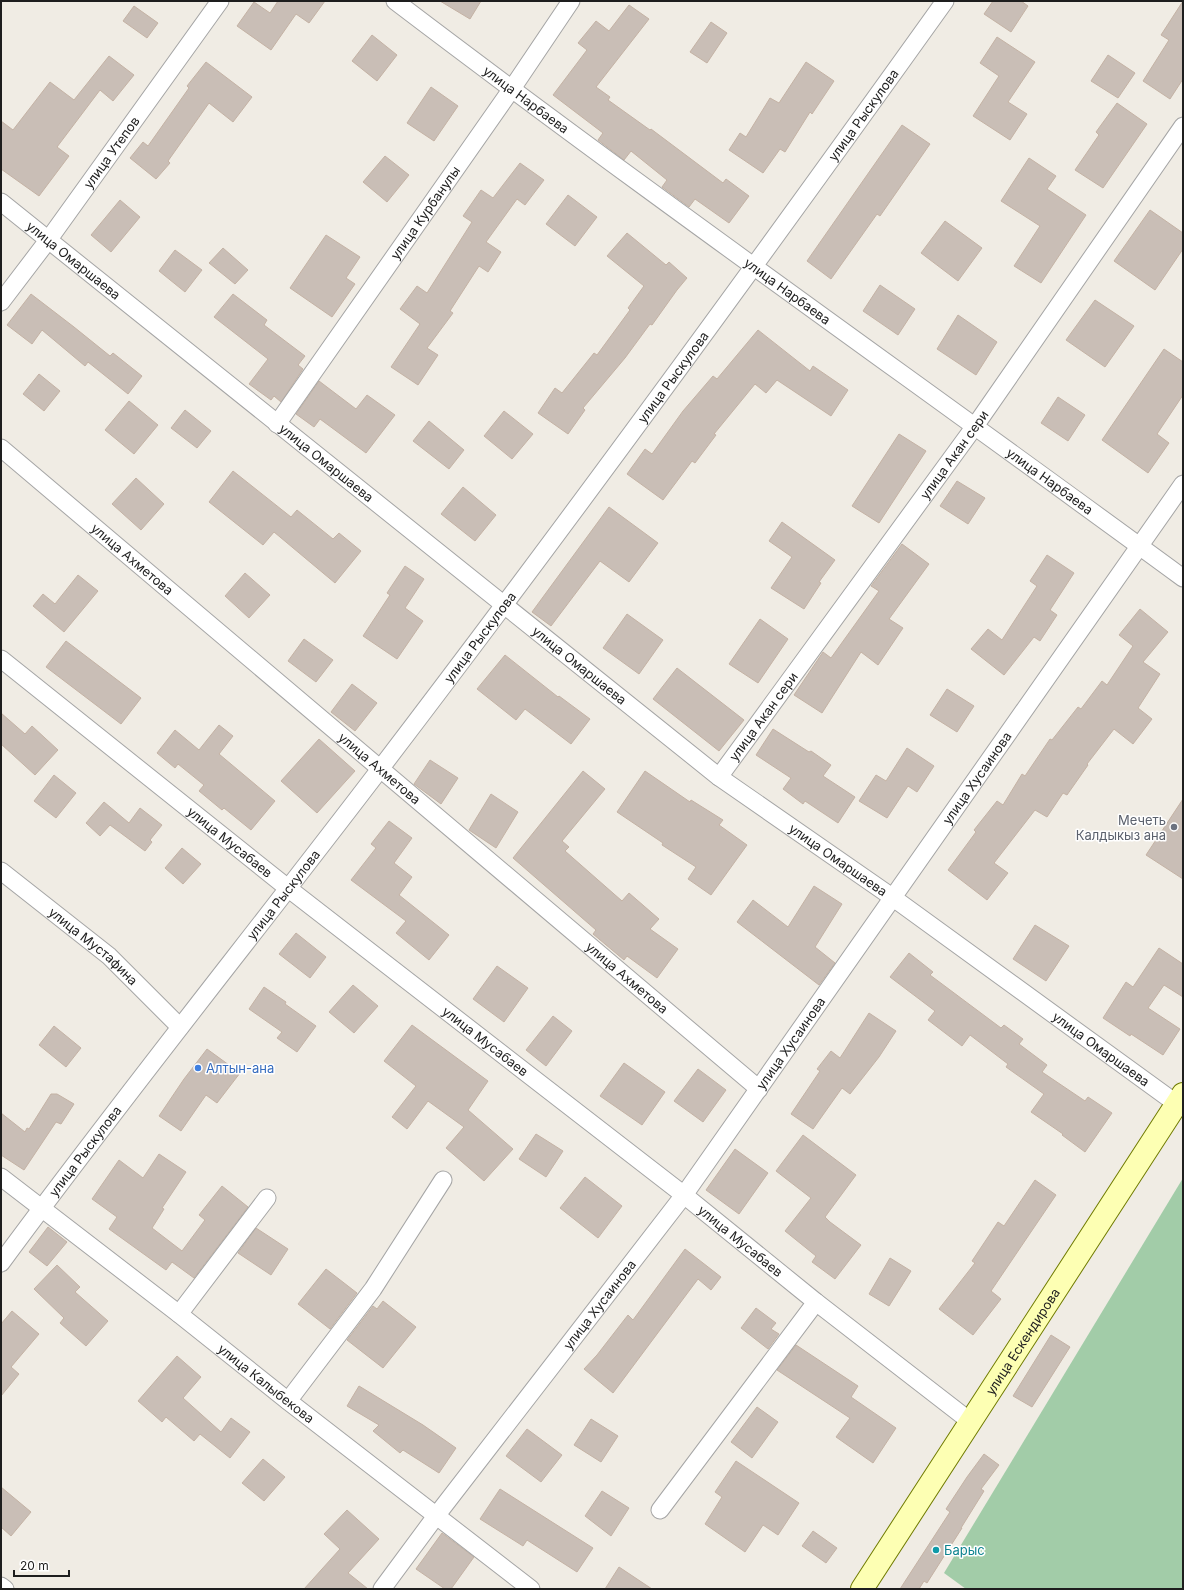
<svg xmlns="http://www.w3.org/2000/svg" width="1184" height="1590" viewBox="0 0 1184 1590" font-family="Inter,sans-serif">
  <rect width="100%" height="100%" fill="#f0ece4"/>
  <path fill="#a2cca8" d="M1183 1178V1589H966L944 1573Z"/>
  <g fill="#c9beb6" stroke="#c4b2a4">
    <path d="M278 1H325L309 23 296 14 271 50 237 26 254 2 270 13Z"/>
    <path d="M440 1H481L470 19Z"/>
    <path d="M993 1H1021L1028 6 1011 32 984 14Z"/>
    <path d="M1183 1V79L1170 99 1143 81 1169 40 1161 35Z"/>
    <path d="M629 5 649 19 596 87 610 97 608 100 650 130 651 129 723 183 726 179 749 196 729 223 695 199 689 207 662 187 667 180 631 151 624 160 598 140 603 133 553 95 587 50 578 43 596 21 609 31Z"/>
    <path d="M134 6 158 23 147 38 123 21Z"/>
    <path d="M711 22 727 33 707 63 690 52Z"/>
    <path d="M372 35 397 55 377 81 352 61Z"/>
    <path d="M997 37 1035 62 1008 102 1027 114 1010 140 973 116 999 76 980 63Z"/>
    <path d="M1108 55 1135 73 1118 98 1091 81Z"/>
    <path d="M109 56 134 75 113 101 100 90 57 147 69 156 39 196 1 169V121L13 130 50 82 74 100Z"/>
    <path d="M206 62 252 97 233 122 209 103 168 161 170 163 156 179 130 158 143 142 148 146 189 88 187 86Z"/>
    <path d="M806 62 834 81 812 114 810 112 785 152 780 149 763 173 729 150 740 133 746 137 770 98 779 103Z"/>
    <path d="M431 87 458 106 434 141 407 123Z"/>
    <path d="M1117 103 1147 124 1103 188 1075 170 1099 135 1096 132Z"/>
    <path d="M902 125 930 144 880 216 877 214 831 279 807 261Z"/>
    <path d="M385 156 409 175 387 202 363 182Z"/>
    <path d="M1029 158 1056 176 1047 189 1086 215 1041 283 1014 266 1040 226 1001 201Z"/>
    <path d="M520 163 544 180 525 205 517 199 486 242 501 252 488 272 479 266 450 311 453 313 427 348 438 355 418 385 391 367 420 324 400 309 417 286 427 293 472 222 463 216 481 190 493 198Z"/>
    <path d="M568 195 597 217 575 246 546 224Z"/>
    <path d="M120 200 140 217 111 252 91 235Z"/>
    <path d="M1150 210 1183 233V249L1155 290 1114 261Z"/>
    <path d="M945 221 982 248 958 281 921 253Z"/>
    <path d="M627 233 666 265 669 262 687 278 677 290 652 325 650 324 625 358 583 408 585 410 568 434 538 413 555 388 562 393 594 353 597 355 630 310 628 308 644 286 607 256Z"/>
    <path d="M326 235 360 257 346 278 355 284 332 317 290 288Z"/>
    <path d="M223 248 248 270 235 284 209 263Z"/>
    <path d="M175 250 202 270 185 292 159 271Z"/>
    <path d="M880 285 915 309 898 335 863 311Z"/>
    <path d="M31 294 74 327 110 356 113 353 142 376 128 394 88 362 85 366 42 330 32 344 7 325Z"/>
    <path d="M233 294 267 320 264 325 305 356 298 365 303 369 281 402 274 396 271 400 249 384 268 359 214 317Z"/>
    <path d="M1095 300 1134 326 1105 367 1066 340Z"/>
    <path d="M958 315 997 342 976 375 937 349Z"/>
    <path d="M758 330 810 371 813 366 848 390 831 416 777 380 766 393 755 384 714 434 716 435 695 463 692 461 663 500 627 474 645 449 652 454 683 411 713 376 717 379Z"/>
    <path d="M1164 349 1183 362V395L1157 434 1169 443 1148 473 1102 440Z"/>
    <path d="M39 374 60 391 44 411 23 394Z"/>
    <path d="M319 381 356 409 367 395 395 415 366 453 320 419 314 427 296 414Z"/>
    <path d="M1058 397 1085 415 1068 441 1041 423Z"/>
    <path d="M129 401 158 425 134 454 105 430Z"/>
    <path d="M185 410 211 431 197 448 171 428Z"/>
    <path d="M504 411 533 434 512 459 484 436Z"/>
    <path d="M429 421 464 450 449 469 413 441Z"/>
    <path d="M899 434 926 451 879 523 852 506Z"/>
    <path d="M233 471 291 517 297 510 333 539 339 533 361 551 335 583 274 532 263 545 209 502Z"/>
    <path d="M136 478 164 504 141 530 112 504Z"/>
    <path d="M957 481 985 498 968 524 940 506Z"/>
    <path d="M463 487 496 515 475 541 441 514Z"/>
    <path d="M609 507 658 543 629 582 600 561 551 626 532 612Z"/>
    <path d="M782 522 835 560 819 582 821 583 804 609 771 588 792 557 769 541Z"/>
    <path d="M902 544 929 564 889 619 903 628 878 665 861 652 822 713 794 695 823 652 831 658 879 591 871 586Z"/>
    <path d="M1047 555 1074 573 1050 610 1057 615 1040 641 1034 637 1004 675 971 649 988 629 1002 640 1037 586 1030 581Z"/>
    <path d="M405 566 424 579 405 608 423 621 397 659 363 636 390 595 387 593Z"/>
    <path d="M245 573 270 595 249 618 225 596Z"/>
    <path d="M78 575 98 591 64 632 33 606 43 594 55 604Z"/>
    <path d="M1140 609 1168 632 1143 662 1160 674 1138 708 1152 719 1133 744 1114 729 1087 764 1088 765 1067 795 1063 793 1047 817 1035 810 994 863 1008 873 987 900 948 870 976 832 974 830 997 801 1003 805 1022 774 1025 776 1050 739 1052 740 1078 707 1081 709 1102 681 1107 685 1133 646 1119 635Z"/>
    <path d="M627 614 663 640 639 674 603 648Z"/>
    <path d="M760 619 788 639 758 683 729 664Z"/>
    <path d="M304 639 333 660 316 682 288 661Z"/>
    <path d="M66 641 141 698 121 724 46 667Z"/>
    <path d="M505 655 558 697 559 696 590 719 571 744 525 709 516 720 477 689Z"/>
    <path d="M677 668 744 720 719 751 653 699Z"/>
    <path d="M352 684 377 703 355 731 331 712Z"/>
    <path d="M947 689 974 706 957 732 930 715Z"/>
    <path d="M1 713 25 734 32 726 58 750 35 775 1 744Z"/>
    <path d="M219 725 233 736 219 754 275 801 251 830 224 808 222 810 199 791 204 785 178 764 175 768 157 753 175 730 199 750Z"/>
    <path d="M773 729 809 752 811 751 831 765 823 776 855 797 838 823 805 801 803 804 783 789 791 778 756 755Z"/>
    <path d="M319 739 355 771 317 813 281 781Z"/>
    <path d="M907 748 934 766 917 792 908 786 887 818 859 801 876 775 886 781Z"/>
    <path d="M430 760 458 778 441 804 414 784Z"/>
    <path d="M583 771 605 789 562 841 569 847 565 851 622 901 629 893 659 919 650 929 678 949 657 978 627 956 624 960 593 934 596 930 513 858Z"/>
    <path d="M645 771 690 802 691 800 723 820 719 825 747 845 711 895 688 879 696 867 662 845 663 843 617 812Z"/>
    <path d="M54 775 76 793 56 818 34 801Z"/>
    <path d="M491 794 518 812 496 848 469 830Z"/>
    <path d="M1183 799V879L1146 855Z"/>
    <path d="M104 802 129 823 140 808 162 825 150 840 152 842 145 851 110 825 100 836 86 823Z"/>
    <path d="M389 821 412 838 394 863 412 877 399 895 449 935 429 960 396 933 406 921 351 880 376 848 371 844Z"/>
    <path d="M182 848 201 864 183 884 165 868Z"/>
    <path d="M814 886 842 904 815 947 835 963 819 985 737 922 753 900 788 927Z"/>
    <path d="M1035 925 1069 946 1046 981 1013 959Z"/>
    <path d="M296 933 326 957 310 978 279 954Z"/>
    <path d="M1159 948 1183 964V997L1164 985 1148 1008 1180 1029 1163 1055 1131 1034 1130 1036 1103 1018 1126 982 1133 987Z"/>
    <path d="M909 953 933 972 930 975 1001 1028 1004 1025 1023 1039 1019 1044 1047 1065 1042 1072 1085 1101 1088 1097 1112 1113 1085 1152 1062 1135 1063 1134 1031 1112 1044 1094 1006 1067 1008 1064 970 1035 962 1046 928 1020 935 1011 890 977Z"/>
    <path d="M497 966 528 988 504 1022 473 999Z"/>
    <path d="M353 985 378 1006 354 1033 329 1012Z"/>
    <path d="M264 987 286 1002 285 1004 316 1026 297 1052 277 1038 282 1032 249 1009Z"/>
    <path d="M869 1013 896 1031 879 1057 850 1094 842 1088 813 1129 791 1114 820 1071 817 1069 831 1051 840 1058Z"/>
    <path d="M553 1016 572 1031 546 1066 526 1050Z"/>
    <path d="M412 1025 488 1081 468 1110 513 1149 484 1181 446 1148 464 1127 428 1101 407 1129 392 1117 416 1086 384 1061Z"/>
    <path d="M54 1026 81 1048 66 1067 39 1045Z"/>
    <path d="M207 1049 240 1073 217 1103 206 1095 181 1131 159 1116 184 1079Z"/>
    <path d="M624 1063 665 1092 642 1125 600 1096Z"/>
    <path d="M698 1069 726 1090 703 1122 674 1101Z"/>
    <path d="M51 1094H57L74 1104 61 1124 56 1122 24 1170 1 1155V1113L25 1132 27 1128 29 1129Z"/>
    <path d="M536 1134 563 1151 546 1177 519 1159Z"/>
    <path d="M803 1135 856 1175 825 1217 830 1222 861 1245 835 1279 812 1262 816 1256 785 1231 811 1198 776 1171Z"/>
    <path d="M735 1149 768 1173 739 1214 706 1190Z"/>
    <path d="M159 1154 186 1172 162 1208 164 1209 152 1228 182 1251 205 1220 199 1215 222 1186 248 1207 194 1278 172 1262 166 1270 109 1229 117 1217 92 1199 119 1160 143 1178Z"/>
    <path d="M585 1177 622 1206 598 1238 560 1208Z"/>
    <path d="M1035 1180 1056 1195 991 1291 1001 1299 973 1335 939 1309 975 1263 972 1261 998 1222 1004 1226Z"/>
    <path d="M48 1227 67 1242 47 1266 29 1252Z"/>
    <path d="M256 1228 288 1249 271 1275 238 1253Z"/>
    <path d="M685 1249 721 1277 711 1290 698 1279 613 1393 584 1369 597 1355 628 1315 633 1320Z"/>
    <path d="M890 1258 911 1271 889 1306 869 1294Z"/>
    <path d="M57 1265 80 1287 75 1292 108 1321 86 1346 60 1323 64 1318 34 1289Z"/>
    <path d="M326 1269 357 1293 330 1329 298 1304Z"/>
    <path d="M383 1301 416 1327 383 1368 347 1340 373 1306 377 1309Z"/>
    <path d="M756 1308 776 1323 771 1329 779 1334 768 1349 741 1328Z"/>
    <path d="M12 1311 39 1334 11 1367 19 1374 1 1396V1324Z"/>
    <path d="M1051 1335 1070 1347 1032 1407 1013 1396Z"/>
    <path d="M796 1345 858 1386 851 1397 896 1428 873 1463 836 1437 850 1418 777 1370Z"/>
    <path d="M177 1356 201 1377 183 1398 221 1432 231 1418 250 1432 230 1458 200 1434 194 1441 166 1417 162 1422 138 1401Z"/>
    <path d="M359 1386 423 1425 456 1448 439 1473 403 1450 400 1453 373 1431 379 1425 347 1406Z"/>
    <path d="M757 1407 778 1422 752 1458 731 1442Z"/>
    <path d="M591 1419 618 1436 601 1462 574 1445Z"/>
    <path d="M527 1429 562 1455 541 1482 506 1456Z"/>
    <path d="M984 1454 999 1465 981 1489 984 1491 961 1528H962L927 1583 924 1581 919 1589H900L950 1512 946 1509 967 1477Z"/>
    <path d="M263 1459 285 1477 264 1501 242 1483Z"/>
    <path d="M736 1461 799 1503 778 1535 763 1525 745 1552 705 1524 722 1497 715 1492Z"/>
    <path d="M1 1487 31 1512 11 1536 1 1527Z"/>
    <path d="M500 1489 593 1548 577 1572 527 1540 523 1546 480 1519Z"/>
    <path d="M602 1491 629 1508 611 1536 585 1516Z"/>
    <path d="M347 1510 379 1539 348 1573 368 1589H304L340 1549 324 1534Z"/>
    <path d="M813 1531 837 1548 826 1563 802 1546Z"/>
    <path d="M442 1533 474 1557 451 1589H445L416 1569Z"/>
    <path d="M619 1567 652 1589H605Z"/>
  </g>
  <g fill="none" stroke-linecap="round" stroke-linejoin="round">
    <g stroke="#a5a5a5" stroke-width="19">
      <g id="street">
        <path id="s1" d="M395 1C654 198 920 385 1183 578"/>
        <path id="s2" d="M1 202 719 777 892 897 1177 1104"/>
        <path id="s3" d="M1 302 49 239 220 1"/>
        <path id="s4" d="M277 424 511 90 571 1"/>
        <path id="s5" d="M1 448 759 1089"/>
        <path id="s6" d="M1 659 289 889 684 1195 816 1302 971 1422"/>
        <path id="s7" d="M719 777 975 426 1183 126"/>
        <path id="s8" d="M1 871 109 956 180 1027"/>
        <path id="s9" d="M1 1177 179 1314 288 1401 531 1589"/>
        <path id="s10" d="M1 1263C123 1097 252 937 377 773 571 519 759 261 945 1"/>
        <path d="M179 1314 267 1198"/>
        <path d="M288 1401 373 1289 443 1180"/>
        <path d="M660 1510 816 1302"/>
        <path d="M1 1586 5 1589"/>
        <path id="s11" d="M382 1589 436 1516 684 1195 1183 484"/>
      </g>
    </g>
    <g stroke="#707b00" stroke-width="24">
      <g id="secondary">
        <path id="s12" d="M862 1589 1183 1094"/>
      </g>
    </g>
    <use href="#street" stroke="#fff" stroke-width="17"/>
    <use href="#secondary" stroke="#fdffb3" stroke-width="22"/>
  </g>
  <circle fill="#6b7280" stroke="#fff" stroke-width="1.5" cx="1174" cy="827" r="4"/>
  <circle fill="#3f7fe0" stroke="#fff" stroke-width="1.5" cx="198" cy="1068" r="4"/>
  <circle fill="#0f9aa8" stroke="#fff" stroke-width="1.5" cx="936" cy="1550" r="4"/>
  <g text-anchor="middle" stroke-width="3" stroke-linejoin="round" paint-order="stroke">
    <g font-size="13" fill="#1e1e1e" stroke="#fff">
      <text dy="5" stroke="none"><textPath href="#s1" startOffset="164">улица Нарбаева</textPath></text>
      <text dy="5" stroke="none"><textPath href="#s10" startOffset="1436">улица Рыскулова</textPath></text>
      <text dy="5" stroke="none"><textPath href="#s3" startOffset="186">улица Утепов</textPath></text>
      <text dy="5" stroke="none"><textPath href="#s4" startOffset="258">улица Курбанулы</textPath></text>
      <text dy="5" stroke="none"><textPath href="#s2" startOffset="93">улица Омаршаева</textPath></text>
      <text dy="5" stroke="none"><textPath href="#s1" startOffset="488">улица Нарбаева</textPath></text>
      <text dy="5" stroke="none"><textPath href="#s10" startOffset="1112">улица Рыскулова</textPath></text>
      <text dy="5" stroke="none"><textPath href="#s7" startOffset="399">улица Акан сери</textPath></text>
      <text dy="5" stroke="none"><textPath href="#s2" startOffset="417">улица Омаршаева</textPath></text>
      <text dy="5" stroke="none"><textPath href="#s1" startOffset="812">улица Нарбаева</textPath></text>
      <text dy="5" stroke="none"><textPath href="#s5" startOffset="172">улица Ахметова</textPath></text>
      <text dy="5" stroke="none"><textPath href="#s10" startOffset="788">улица Рыскулова</textPath></text>
      <text dy="5" stroke="none"><textPath href="#s2" startOffset="741">улица Омаршаева</textPath></text>
      <text dy="5" stroke="none"><textPath href="#s7" startOffset="75">улица Акан сери</textPath></text>
      <text dy="5" stroke="none"><textPath href="#s5" startOffset="496">улица Ахметова</textPath></text>
      <text dy="5" stroke="none"><textPath href="#s11" startOffset="1006">улица Хусаинова</textPath></text>
      <text dy="5" stroke="none"><textPath href="#s6" startOffset="293">улица Мусабаев</textPath></text>
      <text dy="5" stroke="none"><textPath href="#s2" startOffset="1065">улица Омаршаева</textPath></text>
      <text dy="5" stroke="none"><textPath href="#s10" startOffset="464">улица Рыскулова</textPath></text>
      <text dy="5" stroke="none"><textPath href="#s8" startOffset="119">улица Мустафина</textPath></text>
      <text dy="5" stroke="none"><textPath href="#s5" startOffset="820">улица Ахметова</textPath></text>
      <text dy="5" stroke="none"><textPath href="#s6" startOffset="617">улица Мусабаев</textPath></text>
      <text dy="5" stroke="none"><textPath href="#s11" startOffset="682">улица Хусаинова</textPath></text>
      <text dy="5" stroke="none"><textPath href="#s2" startOffset="1389">улица Омаршаева</textPath></text>
      <text dy="5" stroke="none"><textPath href="#s10" startOffset="140">улица Рыскулова</textPath></text>
      <text dy="5" stroke="none"><textPath href="#s6" startOffset="941">улица Мусабаев</textPath></text>
      <text dy="5" stroke="none"><textPath href="#s11" startOffset="358">улица Хусаинова</textPath></text>
      <text dy="5" stroke="none"><textPath href="#s12" startOffset="295">улица Ескендирова</textPath></text>
      <text dy="5" stroke="none"><textPath href="#s9" startOffset="336">улица Калыбекова</textPath></text>
    </g>
    <g font-size="13" fill="#5b616d" stroke="#fff" text-anchor="end">
      <text x="1166" y="825">Мечеть<tspan x="1166" dy="15">Калдыкыз ана</tspan></text>
    </g>
    <g font-size="13" fill="#366cbe" stroke="#fff" text-anchor="start">
      <text x="206" y="1073">Алтын-ана</text>
    </g>
    <g font-size="13" fill="#0d838f" stroke="#fff" text-anchor="start">
      <text x="944" y="1555">Барыс</text>
    </g>
  </g>
  <rect width="1184" height="1590" fill="none" stroke="#1e1e1e" stroke-width="4"/>
  <path d="M14 1570v6h55v-6" fill="none" stroke="#1e1e1e" stroke-width="2"/>
  <text x="20" y="1570" font-size="12" fill="#1e1e1e" stroke="#ffffff" stroke-width="3" paint-order="stroke">20 m</text>
</svg>
